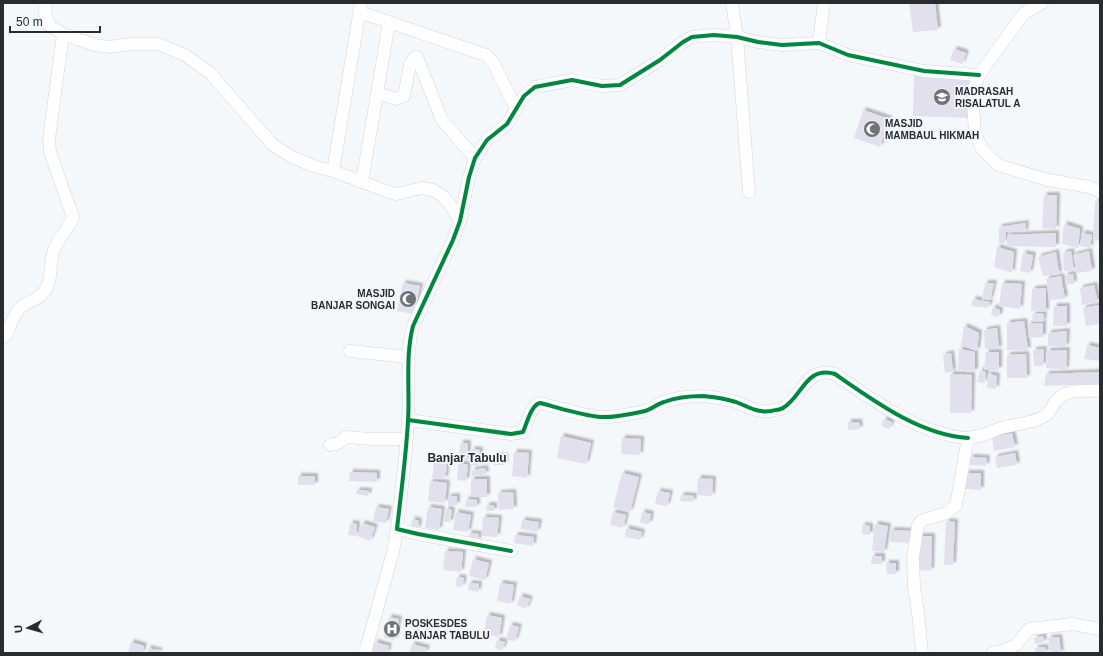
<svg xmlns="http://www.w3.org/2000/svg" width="1103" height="656" viewBox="0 0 1103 656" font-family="Arial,sans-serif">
  <defs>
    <filter id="shadow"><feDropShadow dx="3" dy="-3" stdDeviation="1" flood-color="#0004"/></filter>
  </defs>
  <rect width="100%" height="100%" fill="#f5f8fb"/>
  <g fill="#e1e0ec" filter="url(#shadow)">
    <path d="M909 3H935L938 30 913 32Z"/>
    <path d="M954 49 966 53 962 64 950 60Z"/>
    <path d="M914 76 972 78 971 118 913 116Z"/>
    <path d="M863 110 889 119 880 147 854 138Z"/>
    <path d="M1044 195H1057L1056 229 1042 228Z"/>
    <path d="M1095 201 1100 202V241L1093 240Z"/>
    <path d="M1026 223 1025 232H1006L1005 243H999V227Z"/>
    <path d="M1064 224 1080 229 1078 248 1062 244Z"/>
    <path d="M1056 233V247L1007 246V235Z"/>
    <path d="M1082 233 1092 235 1090 248 1080 246Z"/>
    <path d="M997 247 1014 252 1012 273 994 267Z"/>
    <path d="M1071 251 1074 271H1064L1063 253Z"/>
    <path d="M1089 251 1092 271 1077 273 1073 255Z"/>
    <path d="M1056 252 1059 274 1043 276 1038 257Z"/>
    <path d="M1023 253 1033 255 1030 273 1020 271Z"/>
    <path d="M1073 274 1074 284H1066L1065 275Z"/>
    <path d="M1061 276 1065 299 1049 300 1046 279Z"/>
    <path d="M403 283 420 286 414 314 397 311Z"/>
    <path d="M985 283H994L990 300 982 299Z"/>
    <path d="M1002 283 1022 284 1020 309 999 306Z"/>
    <path d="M1094 285 1098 302 1082 305 1080 288Z"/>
    <path d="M1046 288V312L1031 311 1032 289Z"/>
    <path d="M973 299 990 302 988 308 971 306Z"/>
    <path d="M1099 305 1100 324 1086 326 1083 308Z"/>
    <path d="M1054 306H1067V326H1053Z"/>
    <path d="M993 307 1000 310 999 317 991 315Z"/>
    <path d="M1033 313 1044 314 1043 322 1032 321Z"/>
    <path d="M1024 321 1028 350H1007V323Z"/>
    <path d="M1043 323V337L1029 338 1028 324Z"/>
    <path d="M964 326 979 333 977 351 961 345Z"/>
    <path d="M997 328 999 349H985L984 330Z"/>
    <path d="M1067 331 1066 347 1048 346V333Z"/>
    <path d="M1087 345 1100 348V361L1084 359Z"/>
    <path d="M959 349 975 352V372L958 370Z"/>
    <path d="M1044 349 1043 366H1034L1033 350Z"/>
    <path d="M1067 350 1066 370 1046 368 1047 351Z"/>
    <path d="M986 352H999V370H984Z"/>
    <path d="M951 353 953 372 945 373 943 355Z"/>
    <path d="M1026 354 1027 378H1007V355Z"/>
    <path d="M980 370 986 372 985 383 977 382Z"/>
    <path d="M1100 372V384L1044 386 1046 374Z"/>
    <path d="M950 374 972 375 971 413H950Z"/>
    <path d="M988 374 997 376 996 389 987 388Z"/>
    <path d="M884 419 892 422 889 429 881 426Z"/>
    <path d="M848 422H859L860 429 848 430Z"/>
    <path d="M1012 433 1015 447 994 451 992 437Z"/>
    <path d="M561 436 591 443 586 464 557 458Z"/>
    <path d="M622 438 641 439 640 455 621 454Z"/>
    <path d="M460 443H468L467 461H459Z"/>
    <path d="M472 449 480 450 479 466 470 465Z"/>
    <path d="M514 452 529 453 527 478 512 476Z"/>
    <path d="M1015 453 1017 465 997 468 995 457Z"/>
    <rect x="494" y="456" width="11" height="9"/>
    <path d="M970 457 987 458 986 466 970 465Z"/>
    <path d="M434 462 447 464 445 479 432 478Z"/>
    <path d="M458 464H468L466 481 457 480Z"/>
    <path d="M485 468 486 474 472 476V470Z"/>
    <path d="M350 472 377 473V482L349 481Z"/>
    <path d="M622 473 639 477 630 512 613 507Z"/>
    <path d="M966 473H981V490L965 489Z"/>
    <rect x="298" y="476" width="17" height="9"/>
    <path d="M698 478 713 479 712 496 697 495Z"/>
    <rect x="471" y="479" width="16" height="18"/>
    <path d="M430 481 447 483 445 503 428 501Z"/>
    <path d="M357 490 369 491 368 496 356 494Z"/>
    <path d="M658 491 670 493 667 506 655 504Z"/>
    <path d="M513 492 514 509 499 510 498 493Z"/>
    <path d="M681 495 694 496 693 502 680 501Z"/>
    <path d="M457 496V505H448V497Z"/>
    <path d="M466 499 477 500V507H465Z"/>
    <path d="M486 505H494V511H487Z"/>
    <path d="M376 507 389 509 386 523 373 521Z"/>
    <path d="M428 507 442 509 439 530 425 528Z"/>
    <path d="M446 509 452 510 450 523 444 521Z"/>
    <path d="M456 512 471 515 468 532 453 530Z"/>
    <path d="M613 512 626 515 623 528 610 525Z"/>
    <path d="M642 512 651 514 649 524 640 523Z"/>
    <path d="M483 517 499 518 497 537 482 536Z"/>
    <path d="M412 519 419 521 418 529 411 528Z"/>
    <path d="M522 520 539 522 537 532 521 529Z"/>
    <path d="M946 521 955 522 953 565H944Z"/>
    <path d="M350 523 357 524 356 536 348 535Z"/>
    <path d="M362 523 375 527 370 541 357 536Z"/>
    <path d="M875 524 888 526 884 552 872 551Z"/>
    <path d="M862 525 870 526V535L862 534Z"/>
    <path d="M626 528 642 532 640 540 625 537Z"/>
    <path d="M891 530 912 531V543L890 542Z"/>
    <path d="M469 533 479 534 478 541 468 540Z"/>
    <path d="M515 535 534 537 533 546 514 543Z"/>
    <path d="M919 536H932L931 571 918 570Z"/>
    <path d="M445 551 463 552 461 572 443 570Z"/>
    <path d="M872 556H882V564H871Z"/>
    <path d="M473 559 489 563 485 580 469 576Z"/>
    <path d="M886 563H896V574H887Z"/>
    <path d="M457 577 464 578 462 587 455 586Z"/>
    <path d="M469 583 479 584 478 592 468 590Z"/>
    <path d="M500 583 514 585 511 604 497 601Z"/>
    <path d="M520 596 530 599 526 609 517 605Z"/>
    <path d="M487 615 502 618 499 637 484 634Z"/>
    <path d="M389 617 399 619 395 640 384 638Z"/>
    <path d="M510 625 519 627 515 641 506 640Z"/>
    <path d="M1043 636 1044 642 1035 644 1034 638Z"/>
    <path d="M1059 637 1061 653H1051L1048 638Z"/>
    <path d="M497 640 505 642 502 650 495 648Z"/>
    <path d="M131 642 144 646 142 653H128Z"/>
    <path d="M375 642 389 646 387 653H372Z"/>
    <path d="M412 644 427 648 425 653H409Z"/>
    <path d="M1045 647 1046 653H1036L1035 648Z"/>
    <path d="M148 648 160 651 159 653H147Z"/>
  </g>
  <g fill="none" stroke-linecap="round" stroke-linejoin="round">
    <g stroke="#d3d5d8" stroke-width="13">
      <g id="minor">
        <path d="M45 3V13L49 25 63 34 95 45 110 47 130 44H158L185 55 210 73 273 145 292 157 316 167 333 171 386 191 396 194 422 188 433 190 444 197 451 206 460 221"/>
        <path d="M732 3 737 37 749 192"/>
        <path d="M1042 3 1024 13 979 75 974 88 973 104 975 133 982 149 998 165 1048 180 1090 187 1100 192"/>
        <path d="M359 12 486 55 493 62 516 109"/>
        <path d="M819 43 824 3"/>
        <path d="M377 93 396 99 404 96 410 65 414 58 417 57 442 120 475 158"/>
        <path d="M333 171 361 3"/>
        <path d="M362 182 389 23"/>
        <path d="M3 337 6 335C10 327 14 313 21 307 29 301 39 300 46 289 53 277 49 262 54 250 58 238 69 229 73 217L50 152 49 139 63 34"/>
        <path d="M350 351 408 357"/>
        <path d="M408 420 511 434 523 432C527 423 531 405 540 403 560 408 580 415 600 417 614 418 631 414 645 411 652 409 657 404 664 402 677 397 690 396 703 396 714 397 726 399 736 402 749 407 757 413 771 411 774 410 780 410 783 408 802 397 806 365 835 374 874 401 920 435 968 438"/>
        <path d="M330 445C337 444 340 443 344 438L347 437 370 439H407"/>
        <path d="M511 551 418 534 397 529C401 493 406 457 408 421 410 390 405 357 413 326L453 240 460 221 469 177 475 158 487 140 507 124 524 96 535 87 572 80 602 86 620 85 660 60 683 42 692 37 714 35 737 37 758 42 782 45 819 43 848 55 924 71 979 75"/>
        <path d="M364 653 366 649 393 552 397 529"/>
        <path d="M922 653 918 612 914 587 913 557 918 525 921 521 926 519 947 513 956 505 968 438C973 437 979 436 983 435 989 433 995 430 1001 428 1014 424 1030 424 1043 417 1051 413 1051 407 1056 401 1066 388 1086 391 1100 391"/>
        <path d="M992 653 1005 650 1016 645 1029 629 1072 624 1100 629"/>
      </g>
    </g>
    <use href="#minor" stroke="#fefefe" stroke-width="12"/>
    <g stroke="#f3f7fd" stroke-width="6">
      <g id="cycleway">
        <path d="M408 420 511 434 523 432C527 423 531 405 540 403 560 408 580 415 600 417 614 418 631 414 645 411 652 409 657 404 664 402 677 397 690 396 703 396 714 397 726 399 736 402 749 407 757 413 771 411 774 410 780 410 783 408 802 397 806 365 835 374 874 401 920 435 968 438"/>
        <path d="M511 551 418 534 397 529C401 493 406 457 408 421 410 390 405 357 413 326L453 240 460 221 469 177 475 158 487 140 507 124 524 96 535 87 572 80 602 86 620 85 660 60 683 42 692 37 714 35 737 37 758 42 782 45 819 43 848 55 924 71 979 75"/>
      </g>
    </g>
    <use href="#cycleway" stroke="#00873e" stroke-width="4"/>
  </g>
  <defs>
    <g id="school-disc" transform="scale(0.9)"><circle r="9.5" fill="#707376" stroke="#f3f7fd"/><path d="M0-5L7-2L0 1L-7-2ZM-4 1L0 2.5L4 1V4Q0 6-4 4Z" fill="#fff"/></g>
    <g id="mosque-disc" transform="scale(0.9)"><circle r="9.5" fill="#707376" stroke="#f3f7fd"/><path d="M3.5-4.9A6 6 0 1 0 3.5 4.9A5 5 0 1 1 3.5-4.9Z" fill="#fff"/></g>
    <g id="hospital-disc" transform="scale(0.9)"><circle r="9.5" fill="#707376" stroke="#f3f7fd"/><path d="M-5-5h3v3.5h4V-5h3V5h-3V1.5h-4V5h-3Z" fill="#fff"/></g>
  </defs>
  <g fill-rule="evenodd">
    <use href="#school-disc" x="942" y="97"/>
    <use href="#mosque-disc" x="872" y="129"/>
    <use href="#mosque-disc" x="408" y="299"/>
    <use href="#hospital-disc" x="392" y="629"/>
  </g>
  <g text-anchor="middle" stroke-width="3.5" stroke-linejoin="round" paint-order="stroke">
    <g font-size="10" font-weight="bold" fill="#292c2f" stroke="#f3f7fd" text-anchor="start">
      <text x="955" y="95">MADRASAH<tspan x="955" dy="12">RISALATUL A</tspan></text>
      <text x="885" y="127">MASJID<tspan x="885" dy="12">MAMBAUL HIKMAH</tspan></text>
      <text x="395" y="297" text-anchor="end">MASJID<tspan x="395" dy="12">BANJAR SONGAI</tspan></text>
      <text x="405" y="627">POSKESDES<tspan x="405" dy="12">BANJAR TABULU</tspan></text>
    </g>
    <g font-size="12" font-weight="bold" fill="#292c2f" stroke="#f3f7fd">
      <text x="467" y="462">Banjar Tabulu</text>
    </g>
  </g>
  <rect width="1103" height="656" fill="none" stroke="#292c2f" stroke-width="8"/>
  <g transform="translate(28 628) rotate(264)" stroke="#f3f7fd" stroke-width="3" paint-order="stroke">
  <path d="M0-3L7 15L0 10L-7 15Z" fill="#292c2f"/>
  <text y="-6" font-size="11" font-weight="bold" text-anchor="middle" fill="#292c2f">U</text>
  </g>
  <path d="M10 26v6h90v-6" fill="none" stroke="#292c2f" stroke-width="2"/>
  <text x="16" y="26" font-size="12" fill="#292c2f" stroke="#f3f7fd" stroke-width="3" paint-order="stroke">50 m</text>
</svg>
